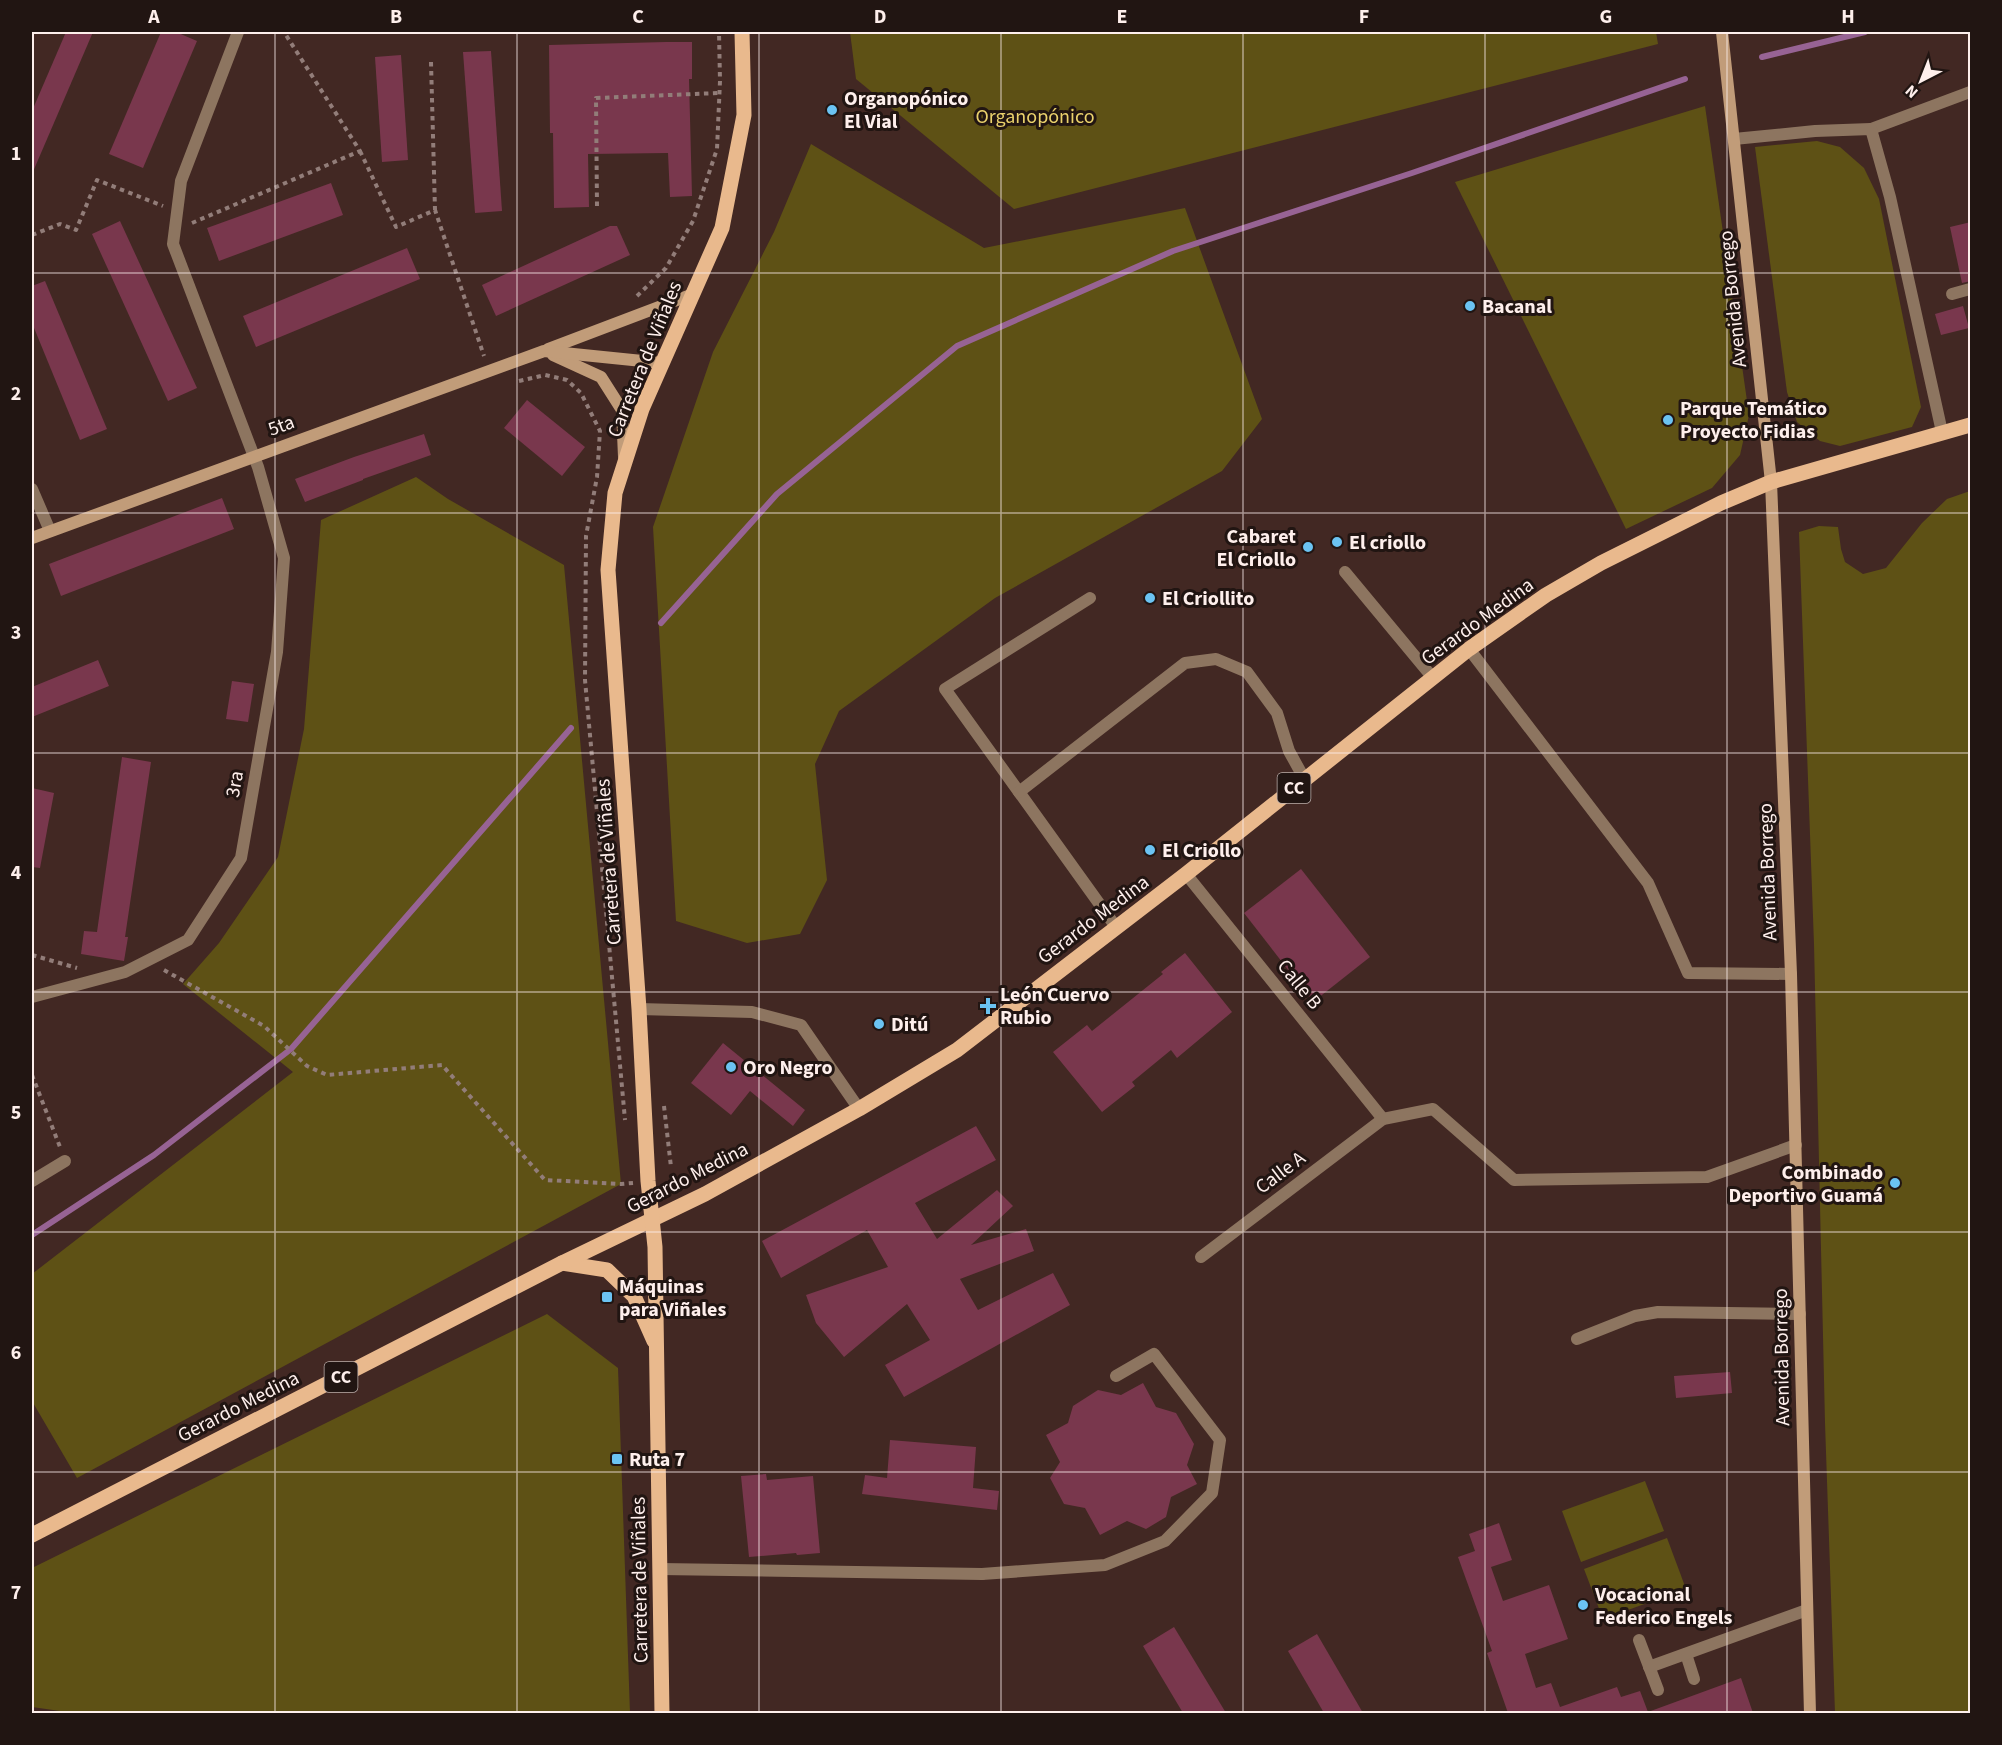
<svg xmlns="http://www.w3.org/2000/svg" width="2002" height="1745" viewBox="0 0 2002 1745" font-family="'Source Sans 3',sans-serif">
  <rect width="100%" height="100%" fill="#422823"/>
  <g fill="#5e5115">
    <path d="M850 32H1656L1658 44 1014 209 856 79Z"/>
    <path d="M1705 106 1749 415 1740 455 1712 488 1626 529 1455 182Z"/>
    <path d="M1817 141 1840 147 1864 168 1879 199 1921 407 1912 427 1840 446 1820 441 1797 422 1787 392 1755 147Z"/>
    <path d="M811 144 984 248 1185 208 1262 419 1222 471 995 598 839 711 815 764 827 880 800 934 747 943 676 921 653 527 713 352 774 232Z"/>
    <path d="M416 477 448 499 564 565 621 1184 77 1478 32 1401V1274L293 1072 183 984 219 943 278 857 304 729 321 520Z"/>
    <path d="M1970 491V1713H1835L1825 1423 1814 944 1799 532 1819 526 1838 527 1841 549 1845 562 1863 574 1886 568 1922 523 1947 499Z"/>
    <path d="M547 1314 618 1368 630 1713 81 1714 32 1707V1568Z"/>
    <path d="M1645 1481 1664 1531 1581 1562 1562 1511Z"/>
    <path d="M1667 1538 1686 1589 1603 1619 1584 1569Z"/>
  </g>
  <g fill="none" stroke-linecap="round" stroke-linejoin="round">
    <g stroke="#976394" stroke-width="6">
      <path d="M1762 57 1865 32"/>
      <path d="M661 623 777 494 957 346 1173 251 1412 173 1685 79"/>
      <path d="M32 1235 154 1155 291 1049 571 728"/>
    </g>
  </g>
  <g fill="#79374d">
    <path d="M66 32H93L32 174V111Z"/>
    <path d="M161 32H176L197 41 143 168 109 154Z"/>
    <path d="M666 42H692V79H689L692 196 670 197 668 153 588 154 589 207 554 208 553 133H550L549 45Z"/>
    <path d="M491 51 502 211 475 213 463 52Z"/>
    <path d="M401 55 408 160 382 162 375 57Z"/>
    <path d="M331 183 343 215 219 261 207 228Z"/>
    <path d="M120 221 197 388 168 401 92 234Z"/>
    <path d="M1971 222V281L1962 283 1950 227Z"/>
    <path d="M610 226H617L630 255 496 316 482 285Z"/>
    <path d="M407 248 420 279 256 347 243 316Z"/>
    <path d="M45 281 107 429 80 440 32 323V286Z"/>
    <path d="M1963 306 1969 328 1941 335 1935 314Z"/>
    <path d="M527 400 585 447 562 476 504 428Z"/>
    <path d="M424 434 431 455 363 479V480L305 502 295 479 354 457Z"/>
    <path d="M222 498 234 529 61 596 49 564Z"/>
    <path d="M98 660 109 686 32 717V687Z"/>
    <path d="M232 681 254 684 248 722 226 719Z"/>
    <path d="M122 757 151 762 125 937H128L124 961 81 954 84 931 97 932Z"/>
    <path d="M32 788 54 793 40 868 32 867Z"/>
    <path d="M1301 869 1370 957 1313 1002 1244 913Z"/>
    <path d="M1185 953 1232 1012 1177 1058 1171 1050 1132 1082 1135 1086 1102 1112 1053 1052 1087 1025 1092 1031 1163 974 1161 972Z"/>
    <path d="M723 1043 805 1110 793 1126 750 1091 731 1115 691 1083Z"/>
    <path d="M976 1126 996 1160 915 1203 937 1239 997 1190 1013 1206 971 1245 1026 1229 1034 1251 960 1279 978 1310 1053 1273 1070 1305 904 1397 885 1365 930 1340 907 1304 844 1357 816 1323 806 1295 888 1267 867 1230 781 1278 762 1241Z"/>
    <path d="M1730 1372 1732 1393 1676 1398 1674 1376Z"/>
    <path d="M1143 1383 1156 1407 1176 1413 1194 1444 1187 1465 1197 1484 1171 1497 1166 1517 1146 1529 1127 1521 1100 1535 1085 1508 1064 1504 1050 1478 1060 1462 1046 1435 1068 1423 1073 1406 1098 1390 1121 1395Z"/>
    <path d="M890 1440 976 1447 973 1488 999 1491 997 1510 862 1494 865 1475 887 1478Z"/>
    <path d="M766 1474 767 1480 813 1476 820 1553 797 1555 796 1553 749 1557 741 1476Z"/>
    <path d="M1499 1523 1512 1560 1491 1567 1503 1601 1549 1585 1568 1639 1525 1654 1536 1688 1551 1683 1560 1707 1617 1687 1621 1697 1640 1691 1648 1712 1741 1678 1753 1713H1508L1487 1653 1492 1651 1458 1557 1475 1551 1469 1534Z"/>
    <path d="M1174 1627 1226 1713H1183L1143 1646Z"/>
    <path d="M1317 1634 1363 1713H1324L1288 1651Z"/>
  </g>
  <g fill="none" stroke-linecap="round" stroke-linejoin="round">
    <g stroke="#927d79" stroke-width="4" stroke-dasharray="4.5 4.5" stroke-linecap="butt">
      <path d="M431 62 435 210"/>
      <path d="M360 151 396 227 435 210 484 356"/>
      <path d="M597 206 596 98 719 93"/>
      <path d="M192 223 360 151 284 32"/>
      <path d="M32 235 60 224 76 230 97 180 163 206"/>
      <path d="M637 296 666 268 693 221 717 149 720 81 719 32"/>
      <path d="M519 381 545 375 567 380 581 393 600 431 597 477 586 536 585 680 625 1120"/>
      <path d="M32 955 77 968"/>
      <path d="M164 970 264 1026 307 1066 327 1075 442 1065 545 1180 621 1184 633 1183"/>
      <path d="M32 1075 60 1147"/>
      <path d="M664 1106 671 1167"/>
    </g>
    <g stroke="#8d7560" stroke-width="12">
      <path d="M1871 129 1970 92"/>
      <path d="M1952 294 1970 289"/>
      <path d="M1345 572 1433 678"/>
      <path d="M639 1009 752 1012 801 1025 859 1109"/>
      <path d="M982 1574 1105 1565 1165 1541 1212 1493 1220 1440 1154 1354 1116 1376"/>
      <path d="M1639 1640 1658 1690"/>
      <path d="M1686 1654 1694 1679"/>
      <path d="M1649 1667 1807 1610"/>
    </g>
    <g stroke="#8d7560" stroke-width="12">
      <path d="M1734 139 1815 131 1871 129 1890 197 1942 432"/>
      <path d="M32 489 50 531"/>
      <path d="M1090 598 945 689 1116 927"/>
      <path d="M1469 649 1648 883 1688 973 1791 974"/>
      <path d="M1019 792 1185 663 1216 659 1247 672 1277 713 1289 751 1305 780"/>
      <path d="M1186 874 1383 1119"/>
      <path d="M32 997 125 972 188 940 241 858 277 652 284 558 258 467 173 244 181 181 238 32"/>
      <path d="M32 1181 65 1161"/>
      <path d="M1201 1257 1383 1119 1433 1109 1514 1180 1707 1177 1796 1145"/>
      <path d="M1577 1339 1635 1316 1658 1312 1800 1314"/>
      <path d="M660 1569 982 1574"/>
    </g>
    <g stroke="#c19c79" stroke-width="12">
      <path d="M1722 32 1771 482 1791 974 1810 1714"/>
      <path d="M548 349 693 294"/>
      <path d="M553 355 601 377 622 410 624 457"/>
      <path d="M32 538 544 351 662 363"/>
    </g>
    <g stroke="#e9b98d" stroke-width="15">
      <path d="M562 1263 607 1270 634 1296 654 1341"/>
      <path d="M32 1535 562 1263 705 1194 859 1109 957 1050 1186 874 1469 649 1546 595 1601 563 1721 503 1771 482 1970 425"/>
      <path d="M662 1714 655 1247 648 1181 639 1009 608 570 615 493 642 409 722 228 744 115 742 32"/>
    </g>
  </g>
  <path fill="none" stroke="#feefec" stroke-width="1.5" stroke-opacity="0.55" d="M275 32V1714M517 32V1714M759 32V1714M1001 32V1714M1243 32V1714M1485 32V1714M1727 32V1714M32 273H1970M32 513H1970M32 753H1970M32 992H1970M32 1232H1970M32 1472H1970"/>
  <g fill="#6bc3f2" stroke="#211512" stroke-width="2">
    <circle cx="832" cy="110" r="6"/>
    <circle cx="1470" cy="306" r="6"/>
    <circle cx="1668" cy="420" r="6"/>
    <circle cx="1337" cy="542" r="6"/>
    <circle cx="1308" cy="547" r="6"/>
    <circle cx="1150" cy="598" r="6"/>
    <circle cx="1150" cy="850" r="6"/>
    <path d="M985 997h6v6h6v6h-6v6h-6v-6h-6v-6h6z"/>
    <circle cx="879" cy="1024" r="6"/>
    <circle cx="731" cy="1067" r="6"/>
    <circle cx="1895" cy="1183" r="6"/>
    <rect x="601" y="1291" width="12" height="12" rx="3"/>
    <rect x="611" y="1453" width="12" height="12" rx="3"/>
    <circle cx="1583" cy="1605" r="6"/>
  </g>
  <g text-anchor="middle" stroke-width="6" stroke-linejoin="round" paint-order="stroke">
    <g fill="#211512" stroke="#bcaeab" stroke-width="1.5">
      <rect x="1277.5" y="773" width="33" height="30" rx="4.5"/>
      <rect x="324.5" y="1362" width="33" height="30" rx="4.5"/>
    </g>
    <g font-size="18" font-weight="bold" fill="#feefec">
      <text x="1294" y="794">CC</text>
      <text x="341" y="1383">CC</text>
    </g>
    <g font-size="20" font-weight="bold" fill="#feefec" stroke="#211512" text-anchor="start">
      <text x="844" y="105">Organopónico<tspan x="844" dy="23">El Vial</tspan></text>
      <text x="1482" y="313">Bacanal</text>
      <text x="1680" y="415">Parque Temático<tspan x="1680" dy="23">Proyecto Fidias</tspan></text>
      <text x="1296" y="543" text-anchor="end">Cabaret<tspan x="1296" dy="23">El Criollo</tspan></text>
      <text x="1349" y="549">El criollo</text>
      <text x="1162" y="605">El Criollito</text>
      <text x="1162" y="857">El Criollo</text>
      <text x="1000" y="1001">León Cuervo<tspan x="1000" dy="23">Rubio</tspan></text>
      <text x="891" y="1031">Ditú</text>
      <text x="743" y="1074">Oro Negro</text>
      <text x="1883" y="1179" text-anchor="end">Combinado<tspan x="1883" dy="23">Deportivo Guamá</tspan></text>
      <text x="619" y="1293">Máquinas<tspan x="619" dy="23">para Viñales</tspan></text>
      <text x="629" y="1466">Ruta 7</text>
      <text x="1595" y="1601">Vocacional<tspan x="1595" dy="23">Federico Engels</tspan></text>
    </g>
    <g font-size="20" fill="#ebd26c" stroke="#211512">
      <text x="1035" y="123">Organopónico</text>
    </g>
    <g font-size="20" fill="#feefec" stroke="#211512">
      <text transform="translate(1732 299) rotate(-96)" y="7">Avenida Borrego</text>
      <text transform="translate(644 359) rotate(-68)" y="7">Carretera de Viñales</text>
      <text transform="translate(281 425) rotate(-20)" y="7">5ta</text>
      <text transform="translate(1477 621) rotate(-36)" y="7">Gerardo Medina</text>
      <text transform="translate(234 784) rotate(-80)" y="7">3ra</text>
      <text transform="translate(608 862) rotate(-94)" y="7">Carretera de Viñales</text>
      <text transform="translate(1767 872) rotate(-92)" y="7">Avenida Borrego</text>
      <text transform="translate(1093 919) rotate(-37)" y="7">Gerardo Medina</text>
      <text transform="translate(1300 984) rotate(51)" y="7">Calle B</text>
      <text transform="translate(1280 1172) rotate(-37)" y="7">Calle A</text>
      <text transform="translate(687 1177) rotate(-27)" y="7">Gerardo Medina</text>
      <text transform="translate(1781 1357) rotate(-91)" y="7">Avenida Borrego</text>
      <text transform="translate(238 1406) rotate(-27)" y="7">Gerardo Medina</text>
      <text transform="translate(639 1580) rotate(-91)" y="7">Carretera de Viñales</text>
    </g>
  </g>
  <rect width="2002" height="1745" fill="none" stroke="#211512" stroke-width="66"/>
  <g transform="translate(1921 81) rotate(222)" stroke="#211512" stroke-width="4.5" paint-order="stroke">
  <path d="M0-4.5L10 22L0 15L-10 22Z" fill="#feefec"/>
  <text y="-9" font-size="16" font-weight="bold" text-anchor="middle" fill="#feefec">N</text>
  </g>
  <rect x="33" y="33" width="1936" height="1679" fill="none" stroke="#feefec" stroke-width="2"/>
  <g font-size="20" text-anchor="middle" font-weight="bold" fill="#feefec">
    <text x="154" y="23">A</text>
    <text x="396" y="23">B</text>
    <text x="638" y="23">C</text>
    <text x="880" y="23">D</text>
    <text x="1122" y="23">E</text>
    <text x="1364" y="23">F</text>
    <text x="1606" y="23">G</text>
    <text x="1848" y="23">H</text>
    <text x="16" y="160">1</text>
    <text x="16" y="400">2</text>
    <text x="16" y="639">3</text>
    <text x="16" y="879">4</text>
    <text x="16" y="1119">5</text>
    <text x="16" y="1359">6</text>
    <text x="16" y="1599">7</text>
  </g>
</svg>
